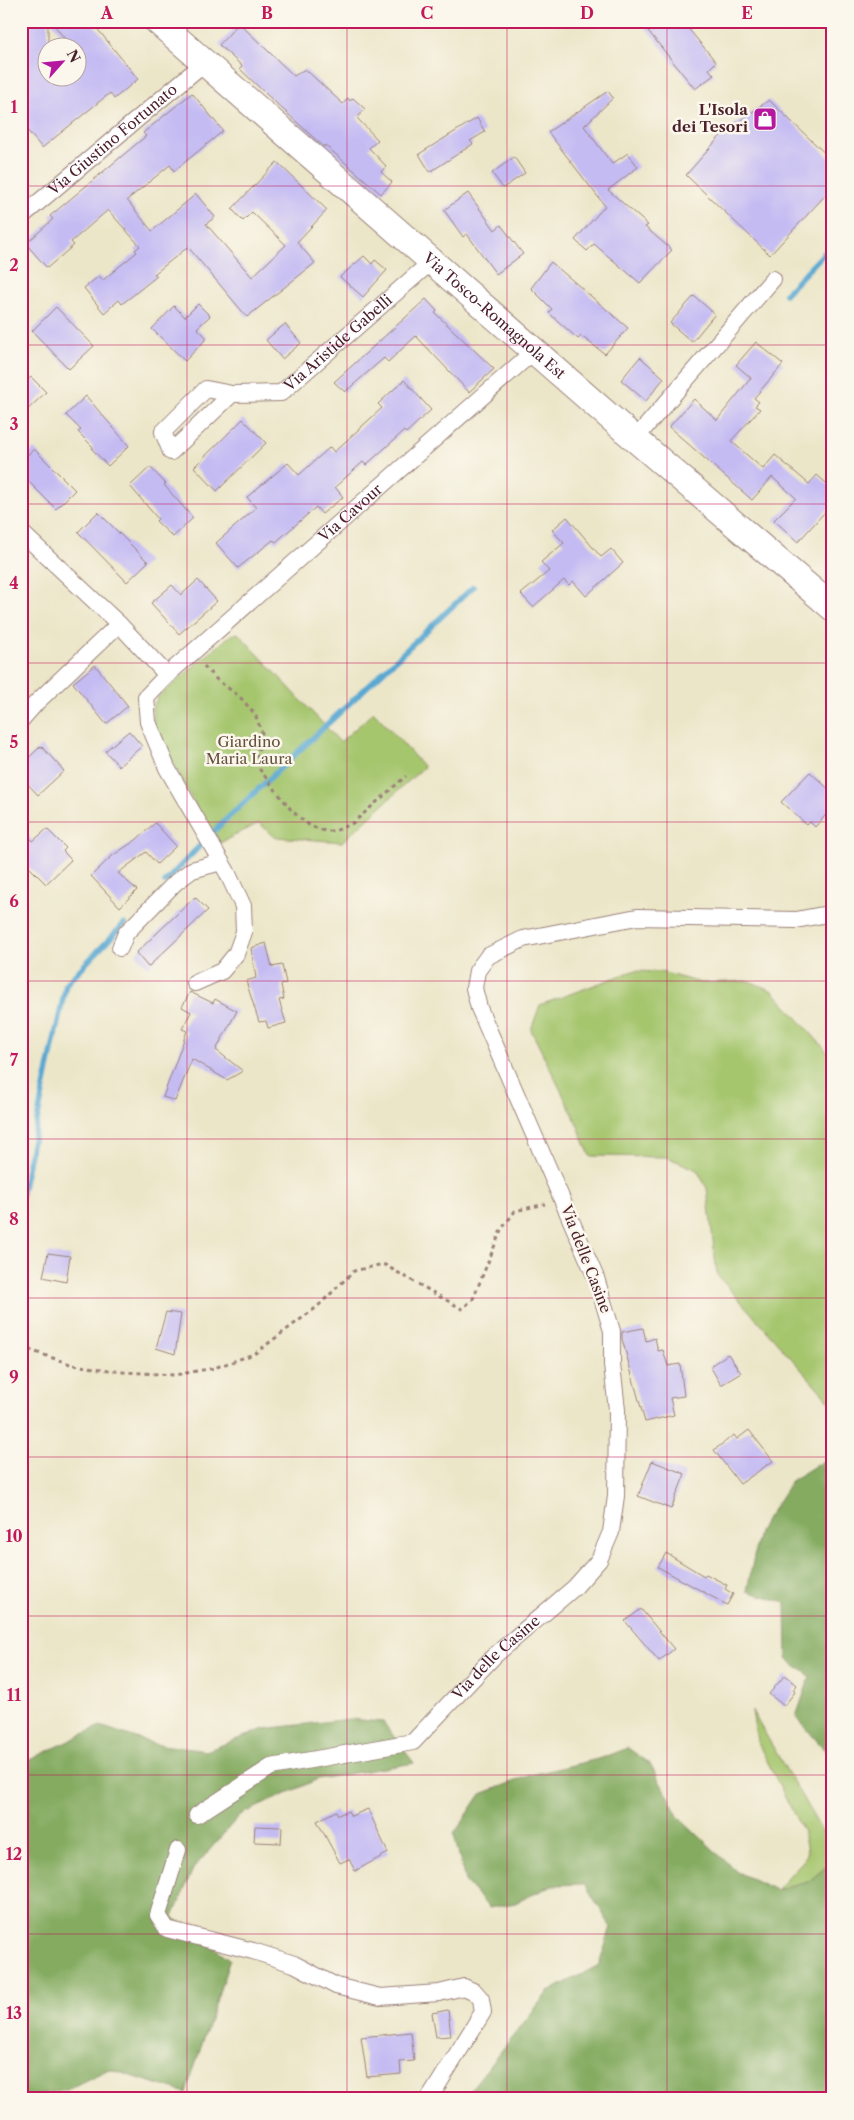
<svg xmlns="http://www.w3.org/2000/svg" width="854" height="2120" viewBox="0 0 854 2120" font-family="'Libre Caslon Text',serif">
  <rect width="100%" height="100%" fill="#fbf7ec"/>
  <filter id="ink" filterUnits="userSpaceOnUse"><feTurbulence type="fractalNoise" baseFrequency=".02" numOctaves="2"/><feDisplacementMap in="SourceGraphic" scale="10" xChannelSelector="R" yChannelSelector="G"/><feConvolveMatrix kernelMatrix="1 2 1 2 8 2 1 2 1" color-interpolation-filters="sRGB"/></filter>
  <filter id="wash" filterUnits="userSpaceOnUse"><feTurbulence type="fractalNoise" baseFrequency=".0096" numOctaves="4" result="noise"/><feDisplacementMap in="SourceGraphic" scale="20" xChannelSelector="R" yChannelSelector="G"/><feGaussianBlur stdDeviation="1.12" result="paint"/><feColorMatrix in="noise" values="0 0 0 0 0 0 0 0 0 0 0 0 0 0 0 0 0 1.4 0 .05"/><feComposite in="paint" operator="in"/></filter>
  <g filter="url(#wash)">
    <rect width="100%" height="100%" fill="#ece6c9"/>
    <g fill="#a6c66e" stroke="#78724c">
      <path d="M238 633 340 742 374 712 424 767 342 842 275 837 259 823 216 845 155 728 152 708 158 697 231 635Z"/>
      <path d="M633 971 661 972 701 983 749 981 773 991 833 1058V1405L717 1275 707 1188 697 1170 667 1157 590 1156 575 1119 531 1030 540 1005Z"/>
      <path d="M752 1711 823 1833 833 1840V1861L808 1882 776 1890 803 1861 807 1851 803 1832 757 1741Z"/>
    </g>
    <g fill="#84ab61" stroke="#676546">
      <path d="M833 1455V1759L796 1717 810 1676 787 1659 786 1603 747 1591 759 1531 792 1480Z"/>
      <path d="M349 1719 383 1722 414 1763 318 1779 240 1815 193 1869 173 1917 230 1959 186 2093 109 2069 70 2088 21 2099V1764L100 1726 155 1744 206 1751 264 1729Z"/>
      <path d="M628 1748 651 1765 678 1816 737 1872 776 1890 808 1882 833 1861V2099H463L548 1992 599 1965 611 1927 585 1884 553 1885 515 1903 489 1908 465 1881 454 1834 481 1794 531 1775 602 1758Z"/>
    </g>
    <g fill="none" stroke-linecap="round" stroke-linejoin="round">
      <g stroke="#58a8d2" stroke-width="5.5">
        <path d="M785 294 833 244"/>
        <path d="M165 882 217 828 473 587"/>
        <path d="M21 1197 66 984 124 924"/>
      </g>
    </g>
    <g id="blocks">
      <g fill="#c4bbf3">
        <path d="M21 21H48V78H78V48H72L51 21H91L138 79 114 99 110 93 42 148 21 123Z"/>
        <path d="M640 21H682L716 62 709 69 714 75 695 89Z"/>
        <path d="M239 23 294 76 305 69 343 104 348 98 350 101 353 98 365 109 357 118 378 140 369 148 386 166 381 172 392 182 381 194 325 145 324 147 265 93 240 69 242 66 219 45Z"/>
        <path d="M608 91 613 98 584 126 612 164 628 153 638 167 608 190 648 225 645 227 672 250 640 283 594 244 587 251 575 240 605 206 548 132Z"/>
        <path d="M192 93 223 131 174 171 170 165 127 200 152 231 196 194 215 217 206 224 252 277 286 245 252 212 243 221 232 209 277 162 327 210 297 242 315 263 247 317 188 247 154 274 157 276 122 304 119 300 104 313 84 288 99 276 103 280 137 252 135 250 140 246 108 210 71 242 74 245 47 268 26 244 53 219 50 216 146 136 143 133Z"/>
        <path d="M769 100 833 161V187L770 255 686 175 724 132Z"/>
        <path d="M477 118 485 132 470 141 473 144 430 172 419 154Z"/>
        <path d="M514 157 525 173 503 188 492 173Z"/>
        <path d="M468 193 495 230 501 225 523 254 496 274 467 234 463 237 444 210Z"/>
        <path d="M364 256 372 264 375 260 387 270 363 297 340 277Z"/>
        <path d="M551 262 628 328 605 354 581 336 578 339 549 313 552 309 531 288Z"/>
        <path d="M694 296 715 314 692 342 670 323Z"/>
        <path d="M426 299 437 311 435 313 494 369 469 392 416 336 388 362 384 358 345 392 334 382Z"/>
        <path d="M198 304 210 316 197 328 207 338 185 361 152 329 174 306 185 317Z"/>
        <path d="M56 307 94 346 69 369 32 331Z"/>
        <path d="M285 324 301 343 282 359 266 340Z"/>
        <path d="M756 342 783 364 754 398 759 402 755 406 760 409 731 441 763 469 775 455 809 484 817 475 833 489V503L798 542 774 520 796 498 772 477 752 500 669 427 694 399 717 420 751 378 736 365Z"/>
        <path d="M640 357 664 378 646 401 621 380Z"/>
        <path d="M31 377 46 392 21 416V386Z"/>
        <path d="M404 380 431 410 406 433 404 431 366 465 363 462 335 487 343 497 322 514 316 507 276 542 273 540 238 568 216 543 256 508 247 497 288 463 299 475 330 447 334 452 382 408 378 404Z"/>
        <path d="M86 396 129 446 108 466 92 449 93 447 78 432 81 430 66 415Z"/>
        <path d="M243 419 266 443 217 491 194 467Z"/>
        <path d="M34 449 75 490 56 509 21 474V461Z"/>
        <path d="M150 467 166 484 164 485 193 518 173 537 156 521 158 519 130 486Z"/>
        <path d="M98 512 148 562 127 582 78 532Z"/>
        <path d="M567 517 601 557 611 549 623 563 586 596 573 581 569 585 564 580 533 607 521 594 549 571 541 562 564 543 552 530Z"/>
        <path d="M198 580 217 601 179 634 151 603 172 585 181 595Z"/>
        <path d="M95 665 128 706 106 724 73 683Z"/>
        <path d="M129 731 142 746 119 766 105 751Z"/>
        <path d="M41 746 64 771 38 795 21 777V765Z"/>
        <path d="M810 772 833 793V807L815 827 810 822 807 825 781 802Z"/>
        <path d="M155 823 176 846 157 864 146 852 118 873 137 890 120 907 91 876 112 856 136 840Z"/>
        <path d="M21 828 33 841 47 829 66 848 63 851 71 860 46 884 21 859Z"/>
        <path d="M195 897 208 910 148 967 136 953Z"/>
        <path d="M266 943 272 967 282 965 286 983 281 985 284 999 279 1000 286 1023 268 1028 266 1021 259 1022 246 981 256 978 251 948Z"/>
        <path d="M190 992 213 1003 215 999 237 1011 216 1050 243 1071 227 1080 192 1059 175 1101 163 1097 187 1031 182 1029 191 1012 182 1007Z"/>
        <path d="M48 1253 70 1256 66 1282 43 1277Z"/>
        <path d="M166 1312 181 1314 175 1354 156 1348Z"/>
        <path d="M643 1328 646 1341 655 1338 658 1351 663 1350 668 1366 680 1364 684 1396 670 1398 674 1415 645 1422 622 1339V1332Z"/>
        <path d="M728 1354 741 1373 721 1385 710 1366Z"/>
        <path d="M749 1430 773 1461 740 1484 714 1450 734 1435 737 1439Z"/>
        <path d="M652 1461 685 1474 671 1509 638 1496Z"/>
        <path d="M666 1553 704 1576 706 1574 727 1585 725 1589 733 1594 727 1605 658 1567Z"/>
        <path d="M641 1609 674 1649 659 1661 625 1621Z"/>
        <path d="M785 1675 797 1685 793 1690 795 1692 784 1706 769 1694Z"/>
        <path d="M368 1809 388 1853 355 1871 349 1859 340 1863 317 1821 336 1811 338 1815 348 1811 351 1816Z"/>
        <path d="M255 1826 282 1827 281 1843 254 1842Z"/>
        <path d="M448 2010 451 2036 436 2037 432 2013Z"/>
        <path d="M411 2032 414 2061 400 2062 401 2074 367 2077 361 2037Z"/>
      </g>
    </g>
  </g>
  <g filter="url(#ink)">
    <use href="#blocks" fill-opacity="0" stroke="#9b827a" stroke-width="1"/>
    <g fill="none" stroke-linecap="round" stroke-linejoin="round">
      <g stroke="#9b827a" stroke-width="18">
        <g id="street">
          <path id="s1" d="M21 217 204 63"/>
          <path id="s2" d="M232 394 206 389 163 432 171 452 232 394 281 393 431 262"/>
          <path d="M635 439 773 279"/>
          <path d="M21 532 119 624"/>
          <path d="M167 675 146 697 148 722 167 768 227 872 243 906 244 932 236 954 222 971 195 983"/>
          <path id="s3" d="M21 720 37 702 119 624 167 675 534 351"/>
          <path d="M120 948 126 933 176 882 192 870 221 862"/>
          <path id="s4" d="M197 1815 271 1767 413 1742 494 1656 575 1587 599 1560 611 1532 616 1496 617 1410 612 1365V1331L596 1278 479 1008 474 988 477 971 488 956 523 939 637 917 796 920 833 913"/>
          <path d="M178 1850 158 1915 167 1929 253 1951 294 1964 336 1986 380 1997 439 1993 464 1987 475 1992 481 1999 483 2012 429 2099"/>
        </g>
      </g>
      <g stroke="#9b827a" stroke-width="28">
        <g id="primary">
          <path id="s5" d="M157 21 635 439 833 608"/>
        </g>
      </g>
      <g stroke="#9b827a" stroke-width="3" stroke-dasharray="4 4" stroke-linecap="butt">
        <path d="M204 666 217 680 239 696 255 714 262 733 256 762 257 766 292 811 310 826 325 831H335L353 823 406 776"/>
        <path d="M21 1347 73 1365 123 1372 175 1375 214 1368 254 1354 317 1307 354 1271 383 1264 462 1309 473 1299 501 1230 515 1211 545 1204"/>
      </g>
      <use href="#street" stroke="#fff" stroke-width="16"/>
      <use href="#primary" stroke="#fff" stroke-width="26"/>
    </g>
  </g>
  <path fill="none" stroke="#c2185b" stroke-width="1" stroke-opacity="0.55" d="M187 21V2099M347 21V2099M507 21V2099M667 21V2099M21 186H833M21 345H833M21 504H833M21 663H833M21 822H833M21 981H833M21 1139H833M21 1298H833M21 1457H833M21 1616H833M21 1775H833M21 1934H833"/>
  <defs>
    <g id="shop-square" transform="scale(1.25)"><rect x="-9" y="-9" width="18" height="18" rx="4" fill="#b5179e" stroke="#fbf7ec"/><path d="M-5-2.5h2.3a2.7 3.5 0 0 1 5.4 0H5L5.5 6h-11ZM-1.5-2.5h3a1.5 2.3 0 0 0-3 0Z" fill="#fff"/></g>
  </defs>
  <g fill-rule="evenodd">
    <use href="#shop-square" x="765" y="119"/>
  </g>
  <g text-anchor="middle" stroke-width="5" stroke-linejoin="round" paint-order="stroke">
    <g font-size="15" font-weight="bold" fill="#4a1f2b" stroke="#fbf7ec" text-anchor="end">
      <text x="748" y="115">L'Isola<tspan x="748" dy="17">dei Tesori</tspan></text>
    </g>
    <g font-size="15" fill="#4a1f2b" stroke="#fbf7ec">
      <text dy="5" stroke="none"><textPath href="#s1" startOffset="120">Via Giustino Fortunato</textPath></text>
      <text dy="5" stroke="none"><textPath href="#s5" startOffset="448">Via Tosco-Romagnola Est</textPath></text>
      <text dy="5" stroke="none"><textPath href="#s2" startOffset="318">Via Aristide Gabelli</textPath></text>
      <text dy="5" stroke="none"><textPath href="#s3" startOffset="452">Via Cavour</textPath></text>
      <text transform="translate(586 1259) rotate(69)" y="5">Via delle Casine</text>
      <text dy="5" stroke="none"><textPath href="#s4" startOffset="351">Via delle Casine</textPath></text>
    </g>
    <g font-size="15" fill="#66513f" stroke="#fbf7ec">
      <text x="249" y="747">Giardino<tspan x="249" dy="17">Maria Laura</tspan></text>
    </g>
  </g>
  <rect width="854" height="2120" fill="none" stroke="#fbf7ec" stroke-width="55"/>
  <g transform="translate(62 62) rotate(63)"><circle r="24" fill="#fbf7ec" stroke="#b4a19f"/>
  <path d="M0-4L9 19L0 12L-9 19Z" fill="#b5179e"/>
  <text y="-8" font-size="14" font-weight="bold" text-anchor="middle" fill="#4a1f2b">N</text>
  </g>
  <rect x="28" y="28" width="798" height="2064" fill="none" stroke="#c2185b" stroke-width="2"/>
  <g font-size="16" text-anchor="middle" font-weight="bold" fill="#c2185b">
    <text x="107" y="19">A</text>
    <text x="267" y="19">B</text>
    <text x="427" y="19">C</text>
    <text x="587" y="19">D</text>
    <text x="747" y="19">E</text>
    <text x="14" y="113">1</text>
    <text x="14" y="271">2</text>
    <text x="14" y="430">3</text>
    <text x="14" y="589">4</text>
    <text x="14" y="748">5</text>
    <text x="14" y="907">6</text>
    <text x="14" y="1066">7</text>
    <text x="14" y="1225">8</text>
    <text x="14" y="1383">9</text>
    <text x="14" y="1542">10</text>
    <text x="14" y="1701">11</text>
    <text x="14" y="1860">12</text>
    <text x="14" y="2019">13</text>
  </g>
</svg>
